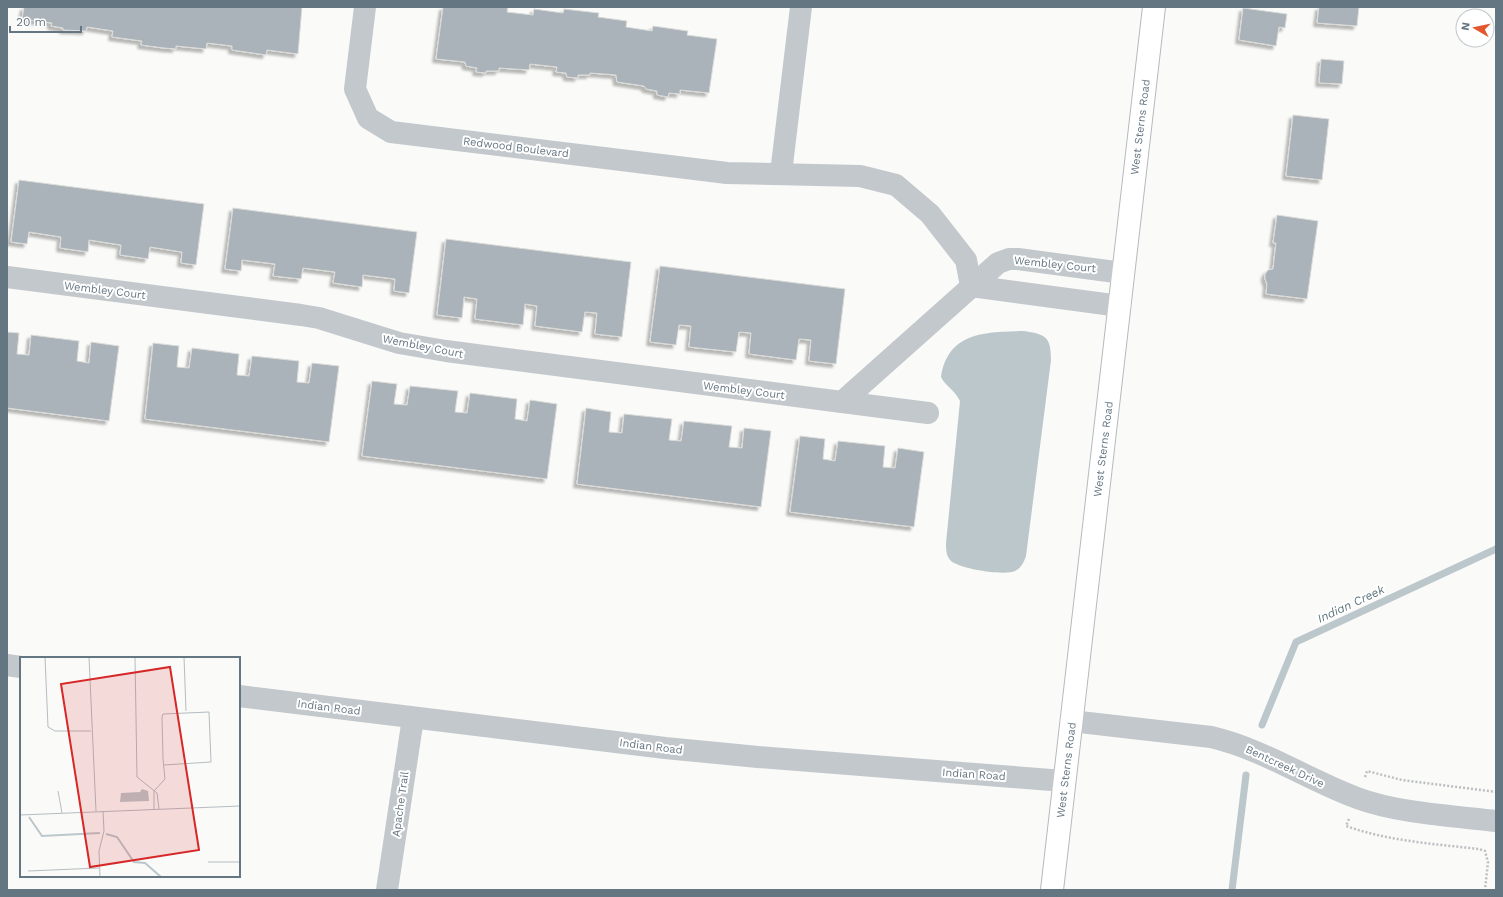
<svg xmlns="http://www.w3.org/2000/svg" width="1503" height="897" viewBox="0 0 1503 897" font-family="'Work Sans',sans-serif">
  <defs>
    <filter id="shadow"><feDropShadow dx="-3.5" dy="3.5" stdDeviation="1" flood-color="#0004"/></filter>
  </defs>
  <rect width="100%" height="100%" fill="#fafaf8"/>
  <path fill="#bbc7cb" d="M1023 331C1046 334 1051 337 1051 360L1026 556C1024 562 1021 568 1015 571 1004 576 961 569 951 561 946 556 946 549 946 543L960 401C954 389 946 387 941 377 948 331 987 332 1023 331Z"/>
  <g fill="none" stroke-linecap="round" stroke-linejoin="round">
    <g stroke="#bbc7cb" stroke-width="7">
      <path d="M1262 725 1296 642 1496 549"/>
      <path d="M1232 890 1246 775"/>
    </g>
  </g>
  <g fill="#aab3b9" stroke="#dcdcda" filter="url(#shadow)">
    <path d="M24 7H302L298 54 267 50 266 55 232 50V46L207 43 206 49 176 46V49L164 48 141 45 142 41 112 37 113 31 87 27 86 31 63 30V28L51 26 52 23 22 19Z"/>
    <path d="M443 7H502L508 8 507 12 533 15 534 9 563 13 564 9 599 13 598 17 627 21 626 27 652 31 653 26 688 31 687 35 717 39 709 93 680 90V94L669 93 668 97 657 95V91L646 89 644 86 617 82 616 75 590 73V75H578V78L567 77 566 73 556 72 557 67 530 64 529 70 499 68V71H486V73L476 72 477 68 466 66 465 62 436 59Z"/>
    <path d="M1319 7H1359L1357 26 1317 23Z"/>
    <path d="M1243 8 1287 14 1285 28 1279 27 1276 46 1239 40Z"/>
    <path d="M1321 59 1344 61 1342 84 1319 83Z"/>
    <path d="M1293 115 1329 119 1322 180 1286 176Z"/>
    <path d="M19 180 204 204 196 265 181 263 182 252 150 247 148 259 120 255 121 245 89 240 88 252 60 248 61 237 29 232 27 244 11 242Z"/>
    <path d="M233 208 417 232 409 293 394 291 395 279 363 275 362 287 333 283 335 272 303 268 301 279 273 276 275 264 242 260 241 271 225 269Z"/>
    <path d="M1277 215 1318 221 1307 299 1266 294 1267 284 1265 279V274L1268 270 1273 269 1276 243H1273Z"/>
    <path d="M446 239 631 262 622 337 595 334 597 313 585 312 582 332 535 326 537 306 525 304 523 325 475 319 477 299 464 297 462 318 437 315Z"/>
    <path d="M660 266 845 289 836 364 809 361 811 340 799 339 796 360 749 354 751 333 739 332 736 352 689 347 691 326 679 325 676 345 650 342Z"/>
    <path d="M7 332 19 333 17 354 29 355 31 335 79 341 77 361 89 363 91 342 119 346 109 421 7 408Z"/>
    <path d="M153 343 179 346 177 367 189 368 192 348 239 354 237 375 249 376 252 356 299 361 297 382 309 383 312 363 339 366 329 442 145 419Z"/>
    <path d="M372 381 397 384 394 404 407 405 410 386 458 391 455 412 467 413 470 393 517 399 515 419 527 421 530 400 557 404 547 479 362 456Z"/>
    <path d="M586 408 611 412 609 432 622 433 624 414 672 419 669 440 681 441 684 421 732 426 729 447 742 448 744 428 771 431 761 507 577 484Z"/>
    <path d="M800 436 825 439 823 459 835 461 838 441 885 446 883 467 895 468 898 448 924 452 914 527 790 512Z"/>
  </g>
  <g fill="none" stroke-linecap="round" stroke-linejoin="round">
    <g stroke="#b5babe" stroke-width="24">
      <path id="major" d="M1052 890 1154 7"/>
    </g>
    <g stroke="#bbbfc2" stroke-width="2.5" stroke-dasharray="2 2" stroke-linecap="butt">
      <path d="M1365 777 1367 771 1402 780 1496 792"/>
      <path d="M1349 819 1346 826C1388 841 1435 844 1479 849L1485 851 1488 862 1485 890"/>
    </g>
    <g stroke="#c3c8cc" stroke-width="22">
      <path d="M365 7 355 89 368 118 391 132 727 173 860 176 896 185 930 214 966 260 971 286"/>
      <path d="M781 173 801 7"/>
      <path d="M7 277 301 315 319 318 399 343 446 351 842 402 998 263 1009 259H1018L1123 273"/>
      <path d="M971 286 1120 306"/>
      <path d="M842 402 928 413"/>
      <path d="M7 665 21 667"/>
      <path d="M239 696 665 748 758 757 1064 781"/>
      <path d="M1071 721 1211 737C1263 749 1308 780 1357 798 1397 813 1453 816 1496 821"/>
      <path d="M387 890 413 718"/>
    </g>
    <use href="#major" stroke="#fff" stroke-width="22"/>
  </g>
  <g text-anchor="middle" stroke-width="4" stroke-linejoin="round" paint-order="stroke">
    <g font-size="11" fill="#657683" stroke="#fff">
      <text transform="translate(1140 127) rotate(-83)" y="4">West Sterns Road</text>
      <text transform="translate(516 147) rotate(7)" y="4">Redwood Boulevard</text>
      <text transform="translate(1055 264) rotate(6)" y="4">Wembley Court</text>
      <text transform="translate(105 290) rotate(7)" y="4">Wembley Court</text>
      <text transform="translate(423 346) rotate(11)" y="4">Wembley Court</text>
      <text transform="translate(744 390) rotate(7)" y="4">Wembley Court</text>
      <text transform="translate(1103 449) rotate(-83)" y="4">West Sterns Road</text>
      <text transform="translate(329 707) rotate(7)" y="4">Indian Road</text>
      <text transform="translate(651 746) rotate(7)" y="4">Indian Road</text>
      <text transform="translate(1285 766) rotate(25)" y="4">Bentcreek Drive</text>
      <text transform="translate(1066 770) rotate(-83)" y="4">West Sterns Road</text>
      <text transform="translate(974 774) rotate(4)" y="4">Indian Road</text>
      <text transform="translate(400 804) rotate(-82)" y="4">Apache Trail</text>
    </g>
    <g font-size="12" font-style="italic" fill="#60757c" stroke="#fff">
      <text transform="translate(1351 604) rotate(-25)" y="4">Indian Creek</text>
    </g>
  </g>
  <g transform="translate(20 657)">
    <rect width="220" height="220" fill="#fafaf8"/>
    <path d="M122 132 128 134 129 144 100 145 101 136 120 135Z" fill="#bbc7cb"/>
    <path fill="none" stroke="#bbc7cb" stroke-width="2" d="M9 160 22 179 80 176M86 177 97 180 114 205 125 206 141 220"/>
    <path fill="none" stroke="#b5bdc2" stroke-width="1" d="M25 0 28 70 35 74H71M69 0 76 154M115 0 117 120 137 136 139 152M164 0 166 54M38 134 42 156M134 134 145 122 143 102 142 60 143 57 189 55 191 105 144 108M134 134V152M0 158 220 149M188 205H220M8 214 79 211M80 220 79 194 84 174 83 154"/>
    <path fill="#d62828" fill-opacity="0.15" stroke="#d62828" stroke-width="2" d="M150 10 179 193 70 210 41 27Z"/>
    <rect width="220" height="220" fill="none" stroke="#657683" stroke-width="2"/>
  </g>
  <rect width="1503" height="897" fill="none" stroke="#657683" stroke-width="16"/>
  <g transform="translate(1475 28) rotate(279)"><circle r="19" fill="#ffffff" stroke="#c1c8cd"/>
  <path d="M0-3L7 15L0 10L-7 15Z" fill="#e4572e"/>
  <text y="-6" font-size="11" font-weight="bold" text-anchor="middle" fill="#657683">N</text>
  </g>
  <path d="M10 26v6h71v-6" fill="none" stroke="#657683" stroke-width="2"/>
  <text x="16" y="26" font-size="12" fill="#657683" stroke="#ffffff" stroke-width="3" paint-order="stroke">20 m</text>
</svg>
